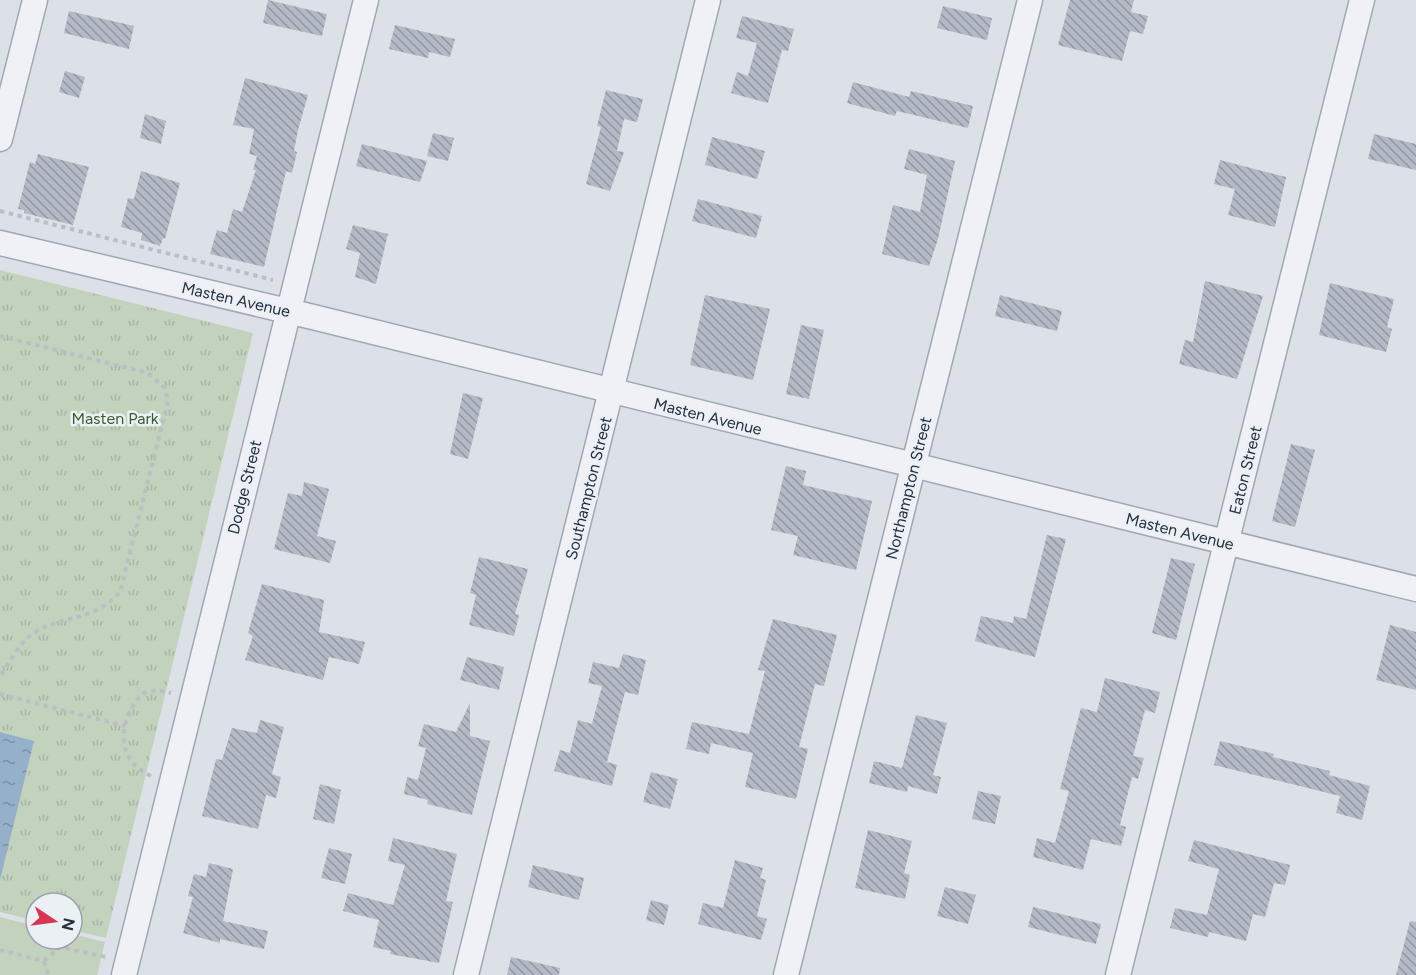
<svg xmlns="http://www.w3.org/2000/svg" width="1416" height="975" viewBox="0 0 1416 975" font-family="Figtree,sans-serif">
  <defs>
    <pattern id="grass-tufts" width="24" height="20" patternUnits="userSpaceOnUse" patternTransform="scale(1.5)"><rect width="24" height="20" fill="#c3d2bc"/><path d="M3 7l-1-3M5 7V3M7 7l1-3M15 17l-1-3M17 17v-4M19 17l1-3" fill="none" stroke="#a7b5a3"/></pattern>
    <pattern id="water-ripples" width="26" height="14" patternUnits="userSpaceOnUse" patternTransform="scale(1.5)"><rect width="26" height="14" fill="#94b0cb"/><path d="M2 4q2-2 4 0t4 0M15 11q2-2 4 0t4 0" fill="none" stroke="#7990a6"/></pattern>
    <pattern id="building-back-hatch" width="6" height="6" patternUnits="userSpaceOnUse" patternTransform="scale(1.5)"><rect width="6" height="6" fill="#b3bac5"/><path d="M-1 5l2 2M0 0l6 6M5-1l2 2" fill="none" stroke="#9198a1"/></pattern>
  </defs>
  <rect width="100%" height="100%" fill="#dce1e8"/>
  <path fill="url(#grass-tufts)" d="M0 270 253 333 106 938 72 930V903H36V921L0 912Z"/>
  <path fill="#c3d2bc" d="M0 917 36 926V939H72V934L105 942 97 975H0Z"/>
  <path fill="url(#water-ripples)" d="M0 732 34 741 0 880Z"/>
  <g fill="url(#building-back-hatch)">
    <path d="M268 0 327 14 322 36 263 23Z"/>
    <path d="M1070 0H1134L1131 12 1148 16 1143 34 1130 31 1122 61 1058 45Z"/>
    <path d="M943 6 992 18 987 40 937 28Z"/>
    <path d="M69 11 134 26 129 49 64 33Z"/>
    <path d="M742 16 794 29 788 51 782 50 768 103 731 93 737 72 748 76 757 43 736 38Z"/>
    <path d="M395 25 455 39 450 57 429 52 428 58 389 49Z"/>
    <path d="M65 71 85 77 79 98 59 92Z"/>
    <path d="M245 78 308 95 298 130 294 151 297 152 292 173 286 171 264 267 210 254 217 230 227 233 233 209 242 212 256 170H253L257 156 249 154 254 129 233 125Z"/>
    <path d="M853 82 909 97 911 91 973 106 968 128 897 111 895 116 847 103Z"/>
    <path d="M606 90 643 99 637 122 624 119 617 151 624 152 610 191 586 184 601 127 597 126Z"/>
    <path d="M145 114 166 121 161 144 140 138Z"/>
    <path d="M433 133 454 138 448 161 427 156Z"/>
    <path d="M1374 134 1416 144V170L1368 159Z"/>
    <path d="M712 137 765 151 757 179 705 165Z"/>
    <path d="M362 144 427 161 420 182 356 166Z"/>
    <path d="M909 149 955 161 938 239 929 266 882 254 893 205 920 212 927 175 904 169Z"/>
    <path d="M38 154 89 167 73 225 24 213V210L18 209 30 162 35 164Z"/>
    <path d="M1220 160 1286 177 1275 227 1228 215 1235 189 1214 184Z"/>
    <path d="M141 171 180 183 165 239 163 238 160 246 141 240 142 233 121 227 128 198 134 199Z"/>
    <path d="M698 199 762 216 756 238 692 221Z"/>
    <path d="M353 225 388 234 376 284 355 277 360 253 346 249Z"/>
    <path d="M1205 281 1263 296 1237 379 1179 364 1185 340 1193 342Z"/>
    <path d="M1330 283 1394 299 1387 327 1392 329 1386 352 1319 335Z"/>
    <path d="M705 295 770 309 753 380 690 365Z"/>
    <path d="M1000 295 1062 311 1057 331 995 316Z"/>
    <path d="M801 325 824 330 809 399 786 394Z"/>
    <path d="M463 393 483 398 468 459 450 454Z"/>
    <path d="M1291 444 1315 450 1295 527 1272 521Z"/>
    <path d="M786 466 806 471 803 485 872 501 856 570 793 555 798 536 771 530Z"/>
    <path d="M304 482 329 489 317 536 336 541 330 563 274 549 288 493 302 496Z"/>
    <path d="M1047 535 1066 539 1035 657 975 641 981 616 1013 623 1014 616 1026 619Z"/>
    <path d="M479 557 528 569 515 614 519 615 514 636 469 625 476 595 470 593Z"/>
    <path d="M1171 558 1195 564 1176 640 1152 633Z"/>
    <path d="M262 584 324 600 319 632 365 642 359 664 329 657 323 680 245 660 253 636 248 633Z"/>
    <path d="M773 619 837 635 824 686 815 684 799 747 808 749 796 799 745 787 753 753 711 743 709 754 686 749 692 722 749 734 765 671 758 670Z"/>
    <path d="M1390 625 1416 632V690L1376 680Z"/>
    <path d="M623 654 646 660 638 695 625 692 607 762 617 765 612 786 554 771 560 750 570 753 578 720 592 724 602 686 588 683 593 662 619 668Z"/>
    <path d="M467 657 504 667 499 690 460 680Z"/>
    <path d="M1105 678 1160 692 1155 713 1145 710 1133 756 1144 758 1138 779 1132 777 1120 825 1126 827 1121 846 1091 839 1083 870 1033 857 1037 838 1055 843 1069 791 1060 789 1081 708 1097 712Z"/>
    <path d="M470 703V736L490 741 472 815 427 804 428 800 404 794 407 777 418 780 426 748 418 746 424 724 456 732Z"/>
    <path d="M916 715 947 723 933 775 941 777 937 794 908 786 907 792 869 783 874 761 902 768Z"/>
    <path d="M260 720 284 727 272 774 281 777 276 798 266 795 258 829 202 816 216 759 222 760 232 728 257 733Z"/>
    <path d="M1220 741 1274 754 1273 757 1330 771 1329 775 1370 786 1362 820 1336 813 1340 796 1214 765Z"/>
    <path d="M651 772 678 779 670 809 643 802Z"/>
    <path d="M320 784 341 790 334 824 313 819Z"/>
    <path d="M978 791 1001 796 995 824 972 819Z"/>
    <path d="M868 830 912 841 904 873 910 875 905 899 855 888Z"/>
    <path d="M393 838 457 854 446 901 453 902 439 963 390 954 391 951 373 947 379 920 343 911 348 893 393 905 405 865 388 861Z"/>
    <path d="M1194 840 1290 865 1285 885 1274 883 1265 917 1253 914 1246 941 1209 932 1208 937 1170 928 1175 908 1207 915 1219 869 1188 861Z"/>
    <path d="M329 848 352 854 345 884 321 878Z"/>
    <path d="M735 860 763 868 760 878 766 880 757 916 767 919 761 940 698 924 703 903 723 908Z"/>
    <path d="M209 863 233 869 223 921 268 931 264 949 220 939V943L183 933 193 897 188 896 194 874 206 877Z"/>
    <path d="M533 865 584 878 579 900 528 887Z"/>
    <path d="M945 887 976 895 968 924 937 916Z"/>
    <path d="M651 900 669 905 664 925 646 920Z"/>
    <path d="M1033 907 1101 924 1096 944 1028 927Z"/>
    <path d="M1410 921 1416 922V975H1396Z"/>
    <path d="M511 957 560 968 559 975H507Z"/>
  </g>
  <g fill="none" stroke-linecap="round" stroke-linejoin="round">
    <g stroke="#a1a8b2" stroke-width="27">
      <g id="street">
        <path d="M0 139 35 0"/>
        <path d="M0 243 313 317 1416 589"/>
        <path d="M124 975 366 0"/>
        <path d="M466 975 708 0"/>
        <path d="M786 975 1030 0"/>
        <path d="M1118 975 1362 0"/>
      </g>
    </g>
    <g stroke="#babfc6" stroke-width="4" stroke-dasharray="4.5 4.5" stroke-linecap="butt">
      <path d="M0 211 273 280"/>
      <path d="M0 336 148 373 165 388 168 401 120 592C94 622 64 614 34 633 20 641 10 663 0 676"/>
      <path d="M0 694 125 726"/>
      <path d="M151 776C114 760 118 719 143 693L156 690 171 693"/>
      <path d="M0 950 44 961"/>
      <path d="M44 961 60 947 106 957"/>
      <path d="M44 961 48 975"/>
    </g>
    <use href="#street" stroke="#eff1f6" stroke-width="24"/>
  </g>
  <g text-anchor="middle" stroke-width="5" stroke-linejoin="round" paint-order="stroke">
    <g font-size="16" fill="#252f3f" stroke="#ebf0f5">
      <text transform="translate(236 299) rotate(13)" y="6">Masten Avenue</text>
      <text transform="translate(708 416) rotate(14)" y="6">Masten Avenue</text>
      <text transform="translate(1245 470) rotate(-76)" y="6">Eaton Street</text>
      <text transform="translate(244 487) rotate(-76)" y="6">Dodge Street</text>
      <text transform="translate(588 488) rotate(-76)" y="6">Southampton Street</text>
      <text transform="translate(908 488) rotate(-76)" y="6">Northampton Street</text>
      <text transform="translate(1180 531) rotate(14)" y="6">Masten Avenue</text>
    </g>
    <g font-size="16" fill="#3a5c31" stroke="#ebf0f5">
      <text x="115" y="424">Masten Park</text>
    </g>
  </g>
  <g transform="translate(54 921) rotate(103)"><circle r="28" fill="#ebf0f5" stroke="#9ca3ac" stroke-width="1.5"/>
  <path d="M0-4.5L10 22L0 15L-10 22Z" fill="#d83553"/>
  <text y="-9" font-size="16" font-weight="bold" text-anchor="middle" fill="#252f3f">N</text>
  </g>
</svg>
